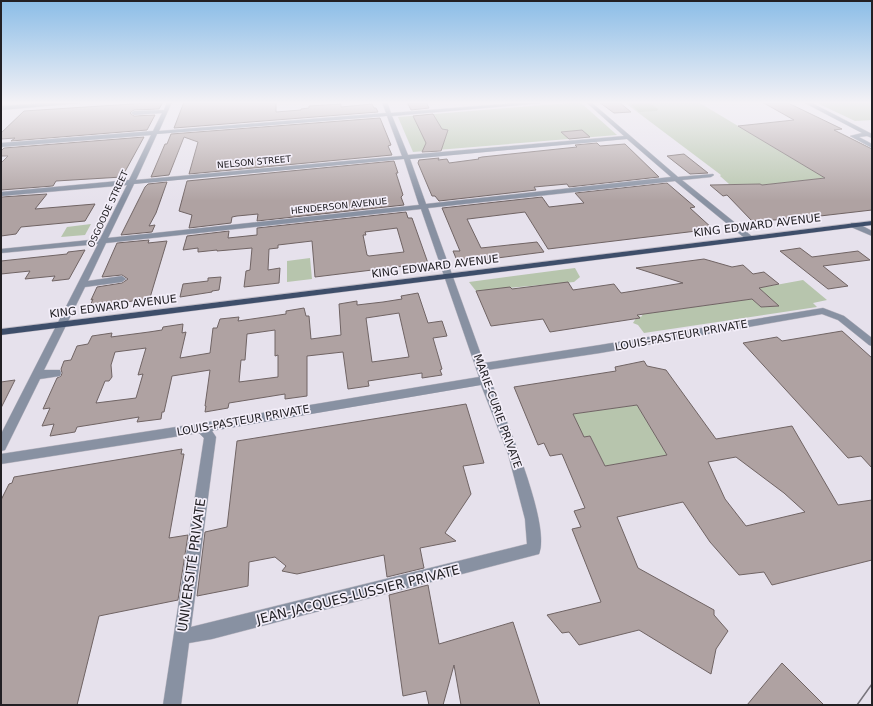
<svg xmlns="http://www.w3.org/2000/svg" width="873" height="706" viewBox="0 0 873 706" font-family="'DejaVu Sans',sans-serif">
  <rect width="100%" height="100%" fill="#e6e1ec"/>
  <g fill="#b7c5ad">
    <path d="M580 102 617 135 413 152 398 117Z"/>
    <path d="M624 102H698L825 178 762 185 760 184H729L720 176 721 175Z"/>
    <path d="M815 102H872V120L855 121Z"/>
    <path d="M91 224 85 235 61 237 67 227Z"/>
    <path d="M310 258 312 279 287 282V261Z"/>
    <path d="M575 268 580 277 574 282 476 291 469 282Z"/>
    <path d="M803 280 827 300 813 303 817 307 644 333 638 325 633 323 638 315 641 317 643 314 752 299 761 307 778 306 759 288Z"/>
    <path d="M637 405 667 455 605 466 590 436 584 437 573 414Z"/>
  </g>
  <path fill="#9ab089" d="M636 102H648L658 109 657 111 639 112 631 105Z"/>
  <g fill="#afa2a2" stroke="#706464" fill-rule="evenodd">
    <path d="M163 102 159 109 134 110 130 113 134 116 155 115 147 130 11 141 15 138 1 139V133L24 111Z"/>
    <path d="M184 102H276V112L301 110V109L309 108V106L341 104V107L372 104 374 108H376L378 112 174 128Z"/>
    <path d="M407 102H426L429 108 411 110Z"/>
    <path d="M599 102H619L631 112 614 113Z"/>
    <path d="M762 102H786L842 129 834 130 872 149V210L794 219 752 221 727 195 723 196 710 185 760 184 762 185 825 178 738 126 794 120Z"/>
    <path d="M433 114 442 129 448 130 441 151 422 152 426 143 413 116Z"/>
    <path d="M380 118 391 145 388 146 392 155 189 174 198 142 184 137 169 175 151 177 165 144H167L171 134Z"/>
    <path d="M582 130 590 137 569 139 561 132Z"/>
    <path d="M144 137 122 177 56 181 53 186 1 190V163L8 156H1V151L4 148Z"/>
    <path d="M597 143 600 146 625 144 659 177 569 187 567 184 534 187 536 190 439 201 435 196H432L418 163 419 160 439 158 438 160 447 159 449 163 479 159 478 158 482 157 577 147 575 145Z"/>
    <path d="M684 154 708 173 690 174 667 156Z"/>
    <path d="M394 161 398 173H396L403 195 401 197 404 205 257 221 258 214 237 216 232 217 231 223 189 228 192 215 179 211 187 181Z"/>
    <path d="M167 182 156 213 149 226 155 225 152 232 121 235 145 187 148 184Z"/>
    <path d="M667 183 695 207 690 208 713 229 548 249 525 212 468 219H467L481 248 537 242 544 252 458 263 453 251H460L442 208 542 197 549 207 584 203 575 193Z"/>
    <path d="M47 194 35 209 95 204 85 221 21 227 16 234 1 236V197Z"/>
    <path d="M406 212 408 218H412L429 266 409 270 405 269V266L315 277 312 241 278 245V248L269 249 268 270 280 268 279 283 244 287 246 271 250 270 252 248 217 251V250L198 252V248L183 250 187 236 229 231 228 238 257 235V228ZM397 228 404 252 369 256 367 255 363 235H366L365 232Z"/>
    <path d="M149 240 148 243 167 241 149 301 137 302 138 300 98 307 99 305 90 306 93 299 91 300 97 287 122 283 128 279 122 275 102 277 117 243Z"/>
    <path d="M800 248 812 257 858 251 870 260 823 266 848 286 828 289 780 251Z"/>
    <path d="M85 250 69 279 52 281 55 276 25 279 30 271 1 274V261L67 254 68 252Z"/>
    <path d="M704 259 732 267 743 265 753 274 764 272 779 284 759 288 779 306 761 307 752 299 637 315 640 318 550 332 543 319 491 326 476 291 510 287 512 289 568 282 573 290 614 284 621 293 683 283 636 268Z"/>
    <path d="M221 277 219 290 212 291V292L180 297 183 284 208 281V278Z"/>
    <path d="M418 293 428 323 442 321 447 336 433 338 442 369 440 370 442 375 422 378V373L388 378 368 381 369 386 348 389 343 352 307 356V396L285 399V394L229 403 228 408 205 412 206 406H205L210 370 172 376 164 412H162L161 419 137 422 139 417 96 424 77 427 75 432 50 436 54 424 42 426 50 408 43 409 57 378 61 376 62 373 61 369 64 361 71 360 77 346 88 344 92 336 112 333 111 337 149 332 162 330 163 327 183 324 182 333 186 332 180 358 210 353 213 328H217L220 319 239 317 238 321 286 314V311L304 308 306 316H309L311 339 341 335 339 304 357 301V305L383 302 402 299 401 296ZM399 313 409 357 372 362 366 318ZM275 330V356L278 355V377L239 382 241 360H245L247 334ZM146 348 138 375 143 374 136 398 96 403 105 381H109L112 377 111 365 115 352Z"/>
    <path d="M842 331 872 358V468L861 456 848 458 743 343 777 337 782 341Z"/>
    <path d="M644 361 647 366 666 370 716 439 792 426 838 505 872 500V560L772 585 764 572 739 575 710 542 683 502 617 517 638 568 714 610V615L728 631 716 649 711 674 639 630 579 645 569 632 562 633 547 615 601 602 572 529 581 527 574 511 585 508 562 454 550 456 544 443 538 445 514 387 616 371 615 367ZM637 405 667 455 605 466 590 436 584 437 573 414ZM736 457 784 493 805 512 746 526 725 499 708 462Z"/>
    <path d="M15 380 1 408V382Z"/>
    <path d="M466 404 484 463 463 466 471 494 445 533 456 541 420 548 424 568 387 577 384 555 297 574 282 571 286 566 275 557 249 562 248 586 197 596 205 532 227 527 237 441Z"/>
    <path d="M182 449 181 454H184L169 538 188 535 178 600 99 616 77 705H1V500L9 484 12 483 14 477Z"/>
    <path d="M428 585 439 644 513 622 540 705H461L454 665 443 705H429L426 691 403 696 389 595Z"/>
    <path d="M782 663 824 705H747Z"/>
  </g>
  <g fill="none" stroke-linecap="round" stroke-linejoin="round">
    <g stroke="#c3bec8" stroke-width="1">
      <g id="minor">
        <path d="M62 102H92L1 110V106Z"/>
        <path d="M167 102H172L159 131 386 113 382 102H387L391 113 527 102H553L392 116 408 155 624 136 586 102H591L678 177 713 174 714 175 711 177 682 180 754 238 753 240H747L675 181 428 208 484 363 600 345 823 308 844 316 872 338V346L869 345 838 320 822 314 600 353 487 370C499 405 552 522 539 554L212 639 189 643 181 705H163L204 438 199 433 1 464V454L202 423 479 377 421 209 106 243 88 281 122 276 126 279 122 282 85 287 44 370H60L61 373 60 376 40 379 5 450 1 451V434L98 244 1 253V249L100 239 127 185 1 196V192L129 180 151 135 1 147V143L153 131 162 113 134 115 131 113 134 111 164 110ZM387 116 402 156 136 180 157 134ZM627 139 671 177 426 204 410 159ZM404 159 419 205 108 238 134 184ZM481 385 508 454 525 519 527 544 191 627 216 437 212 431Z"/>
        <path d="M803 102H810L872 134V138L867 136 859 137 872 144V148L850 136 862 133Z"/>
        <path d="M851 223H857L872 231V236L851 227Z"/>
      </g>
    </g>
    <g stroke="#c3bec8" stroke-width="1">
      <path id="major" d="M872 221V225L1 335V329Z"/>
    </g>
    <use href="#minor" fill="#8891a2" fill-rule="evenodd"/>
    <use href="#major" fill="#3e4e6a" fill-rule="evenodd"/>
    <path stroke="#78757c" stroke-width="1.5" d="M857 705 872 684"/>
  </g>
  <linearGradient id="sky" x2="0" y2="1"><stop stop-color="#8bbde7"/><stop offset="0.51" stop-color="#f4f2f6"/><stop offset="1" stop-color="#f4f2f6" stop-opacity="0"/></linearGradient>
  <rect width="873" height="201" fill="url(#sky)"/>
  <g text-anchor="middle" stroke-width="3.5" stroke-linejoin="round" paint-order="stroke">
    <g font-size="9" fill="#222024" stroke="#f3eef9">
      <text transform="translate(254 162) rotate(-5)" y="3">NELSON STREET</text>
      <text transform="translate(339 206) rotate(-6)" y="3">HENDERSON AVENUE</text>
      <text transform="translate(108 209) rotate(-65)" y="3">OSGOODE STREET</text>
    </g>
    <g font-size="11" fill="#222024" stroke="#f3eef9">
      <text transform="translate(757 225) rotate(-7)" y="4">KING EDWARD AVENUE</text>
      <text transform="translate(435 266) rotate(-7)" y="4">KING EDWARD AVENUE</text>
      <text transform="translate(113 306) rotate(-7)" y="4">KING EDWARD AVENUE</text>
      <text transform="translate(681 335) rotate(-10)" y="4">LOUIS-PASTEUR PRIVATE</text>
      <text transform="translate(498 411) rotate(70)" y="4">MARIE-CURIE PRIVATE</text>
      <text transform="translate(243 420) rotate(-10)" y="4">LOUIS-PASTEUR PRIVATE</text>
    </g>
    <g font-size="13" fill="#222024" stroke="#f3eef9">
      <text transform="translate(191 565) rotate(-82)" y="5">UNIVERSITÉ PRIVATE</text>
      <text transform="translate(358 594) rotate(-14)" y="5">JEAN-JACQUES-LUSSIER PRIVATE</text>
    </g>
  </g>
  <rect width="873" height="706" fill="none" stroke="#222024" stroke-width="4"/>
</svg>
